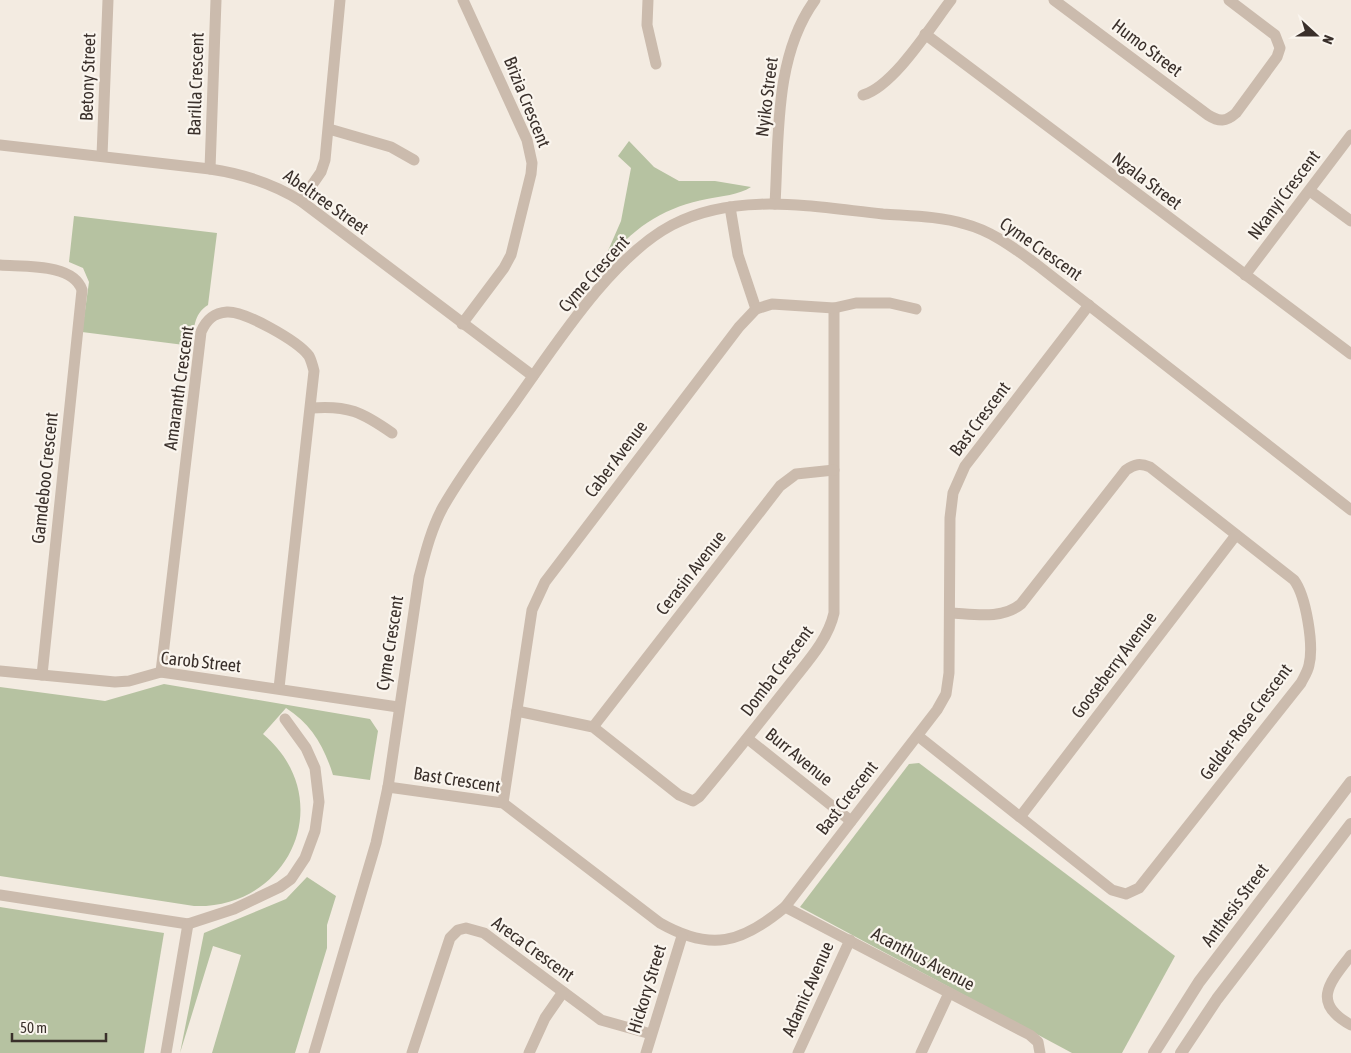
<svg xmlns="http://www.w3.org/2000/svg" width="1351" height="1053" viewBox="0 0 1351 1053" font-family="'Asap Condensed',sans-serif">
  <rect width="100%" height="100%" fill="#f3ebe1"/>
  <g fill="#b6c2a1">
    <path d="M629 141 654 167 679 181H715L751 187C739 195 721 196 707 199 667 206 632 228 608 260H604L621 221 631 168 618 156Z"/>
    <path d="M74 216 217 233 208 305C193 314 194 330 192 346L82 332 89 282 83 268 69 262Z"/>
    <path d="M164 684 370 719 378 731 370 780 333 775C324 746 311 724 286 708L263 734C339 798 291 909 194 906L0 876V687L105 701Z"/>
    <path d="M919 763 1175 956 1122 1053H1072L800 907 909 764Z"/>
    <path d="M307 877 336 896 327 925V948L295 1053H212L241 955 213 946 180 1053 204 933 286 899Z"/>
    <path d="M0 907 164 933 144 1053H0Z"/>
  </g>
  <g fill="none" stroke-linecap="round" stroke-linejoin="round">
    <g stroke="#cbbbad" stroke-width="11">
      <path d="M648 0 647 25 656 64"/>
      <path d="M1054 0 1208 115C1219 122 1226 122 1236 113L1277 57 1280 48 1275 35 1229 0"/>
      <path d="M925 34 1351 354"/>
      <path d="M863 95C894 86 931 26 951 0"/>
      <path d="M329 129 391 147 414 160"/>
      <path d="M0 145 210 169C244 174 272 183 301 201L533 376"/>
      <path d="M102 156 108 0"/>
      <path d="M210 169 216 0"/>
      <path d="M1310 191 1351 221"/>
      <path d="M301 201 321 172 325 160 340 0"/>
      <path d="M775 204C779 137 774 56 815 0"/>
      <path d="M730 207 738 255 756 309"/>
      <path d="M0 265C24 267 73 263 82 290L42 675"/>
      <path d="M1245 275 1351 135"/>
      <path d="M462 324 504 268 511 255 531 174 532 163 527 140 463 0"/>
      <path d="M311 408C348 405 362 412 392 433"/>
      <path d="M0 671 115 682 129 681 161 672 398 707"/>
      <path d="M161 672 201 332C206 320 213 313 227 312 245 311 298 341 309 356 311 360 313 367 314 371L279 688"/>
      <path d="M517 711 593 727 679 795 693 801 699 797C730 760 760 722 790 684 807 662 828 640 834 613V308"/>
      <path d="M593 727 780 486 796 474 834 470"/>
      <path d="M918 736 1112 890 1126 894 1139 888 1301 683C1304 677 1308 671 1309 665 1314 645 1306 596 1294 580L1150 467C1140 463 1135 464 1126 470L1021 604C1002 620 973 614 950 613"/>
      <path d="M748 739 851 821"/>
      <path d="M388 787 503 803 660 923C711 952 742 943 785 907L937 710 946 694 949 673 950 518 953 493 965 466 1089 305"/>
      <path d="M503 803 532 610 545 582 739 327 756 309 772 304 834 308 856 303H890L916 309"/>
      <path d="M1020 817 1236 535"/>
      <path d="M0 895 188 924 234 909 280 887 291 879 305 858 315 831 319 802 315 768 306 748 285 719"/>
      <path d="M785 907 1030 1035 1038 1042 1040 1053"/>
      <path d="M1351 955C1329 983 1311 1003 1351 1025"/>
      <path d="M166 1053 188 924"/>
      <path d="M314 1053 376 843 388 787 419 577C425 554 431 529 443 507 464 470 490 437 515 402 555 346 611 257 672 225 737 191 814 207 883 214 910 216 939 216 965 224 992 231 1014 248 1036 264L1351 510"/>
      <path d="M412 1053 450 938 458 930 466 928 484 933 601 1020 651 1034"/>
      <path d="M529 1053 545 1018 563 992"/>
      <path d="M646 1053 682 936"/>
      <path d="M798 1053 850 940"/>
      <path d="M921 1053 949 993"/>
    </g>
    <g stroke="#cbbbad" stroke-width="12">
      <path d="M1154 1053 1199 982 1351 782"/>
      <path d="M1181 1053 1217 999 1351 824"/>
    </g>
  </g>
  <g text-anchor="middle" stroke-width="4.5" stroke-linejoin="round" paint-order="stroke">
    <g font-size="18" fill="#3a302b" stroke="#faf5ee">
      <text transform="translate(1147 48) rotate(37)" y="6">Humo Street</text>
      <text transform="translate(88 77) rotate(-88)" y="6">Betony Street</text>
      <text transform="translate(196 84) rotate(-88)" y="6">Barilla Crescent</text>
      <text transform="translate(767 97) rotate(-83)" y="6">Nyiko Street</text>
      <text transform="translate(527 102) rotate(68)" y="6">Brizia Crescent</text>
      <text transform="translate(1147 181) rotate(37)" y="6">Ngala Street</text>
      <text transform="translate(1284 195) rotate(-53)" y="6">Nkanyi Crescent</text>
      <text transform="translate(326 202) rotate(35)" y="6">Abeltree Street</text>
      <text transform="translate(1041 249) rotate(35)" y="6">Cyme Crescent</text>
      <text transform="translate(594 274) rotate(-48)" y="6">Cyme Crescent</text>
      <text transform="translate(179 388) rotate(-82)" y="6">Amaranth Crescent</text>
      <text transform="translate(980 419) rotate(-53)" y="6">Bast Crescent</text>
      <text transform="translate(616 459) rotate(-53)" y="6">Caber Avenue</text>
      <text transform="translate(45 478) rotate(-84)" y="6">Gamdeboo Crescent</text>
      <text transform="translate(691 573) rotate(-52)" y="6">Cerasin Avenue</text>
      <text transform="translate(390 643) rotate(-81)" y="6">Cyme Crescent</text>
      <text transform="translate(201 662) rotate(6)" y="6">Carob Street</text>
      <text transform="translate(1114 665) rotate(-53)" y="6">Gooseberry Avenue</text>
      <text transform="translate(777 671) rotate(-53)" y="6">Domba Crescent</text>
      <text transform="translate(1246 722) rotate(-53)" y="6">Gelder-Rose Crescent</text>
      <text transform="translate(799 757) rotate(39)" y="6">Burr Avenue</text>
      <text transform="translate(457 780) rotate(9)" y="6">Bast Crescent</text>
      <text transform="translate(847 798) rotate(-52)" y="6">Bast Crescent</text>
      <text transform="translate(1235 905) rotate(-53)" y="6">Anthesis Street</text>
      <text transform="translate(533 949) rotate(36)" y="6">Areca Crescent</text>
      <text transform="translate(923 959) rotate(28)" y="6">Acanthus Avenue</text>
      <text transform="translate(647 989) rotate(-73)" y="6">Hickory Street</text>
      <text transform="translate(808 989) rotate(-66)" y="6">Adamic Avenue</text>
    </g>
  </g>
  <g transform="translate(1316 35) rotate(111)" stroke="#faf5ee" stroke-width="4" paint-order="stroke">
  <path d="M0-4L9 19L0 12L-9 19Z" fill="#3a302b"/>
  <text y="-8" font-size="14" font-weight="bold" text-anchor="middle" fill="#3a302b">N</text>
  </g>
  <path d="M12 1033v8h94v-8" fill="none" stroke="#3a302b" stroke-width="2.5"/>
  <text x="20" y="1033" font-size="15" fill="#3a302b" stroke="#faf5ee" stroke-width="4" paint-order="stroke">50 m</text>
</svg>
